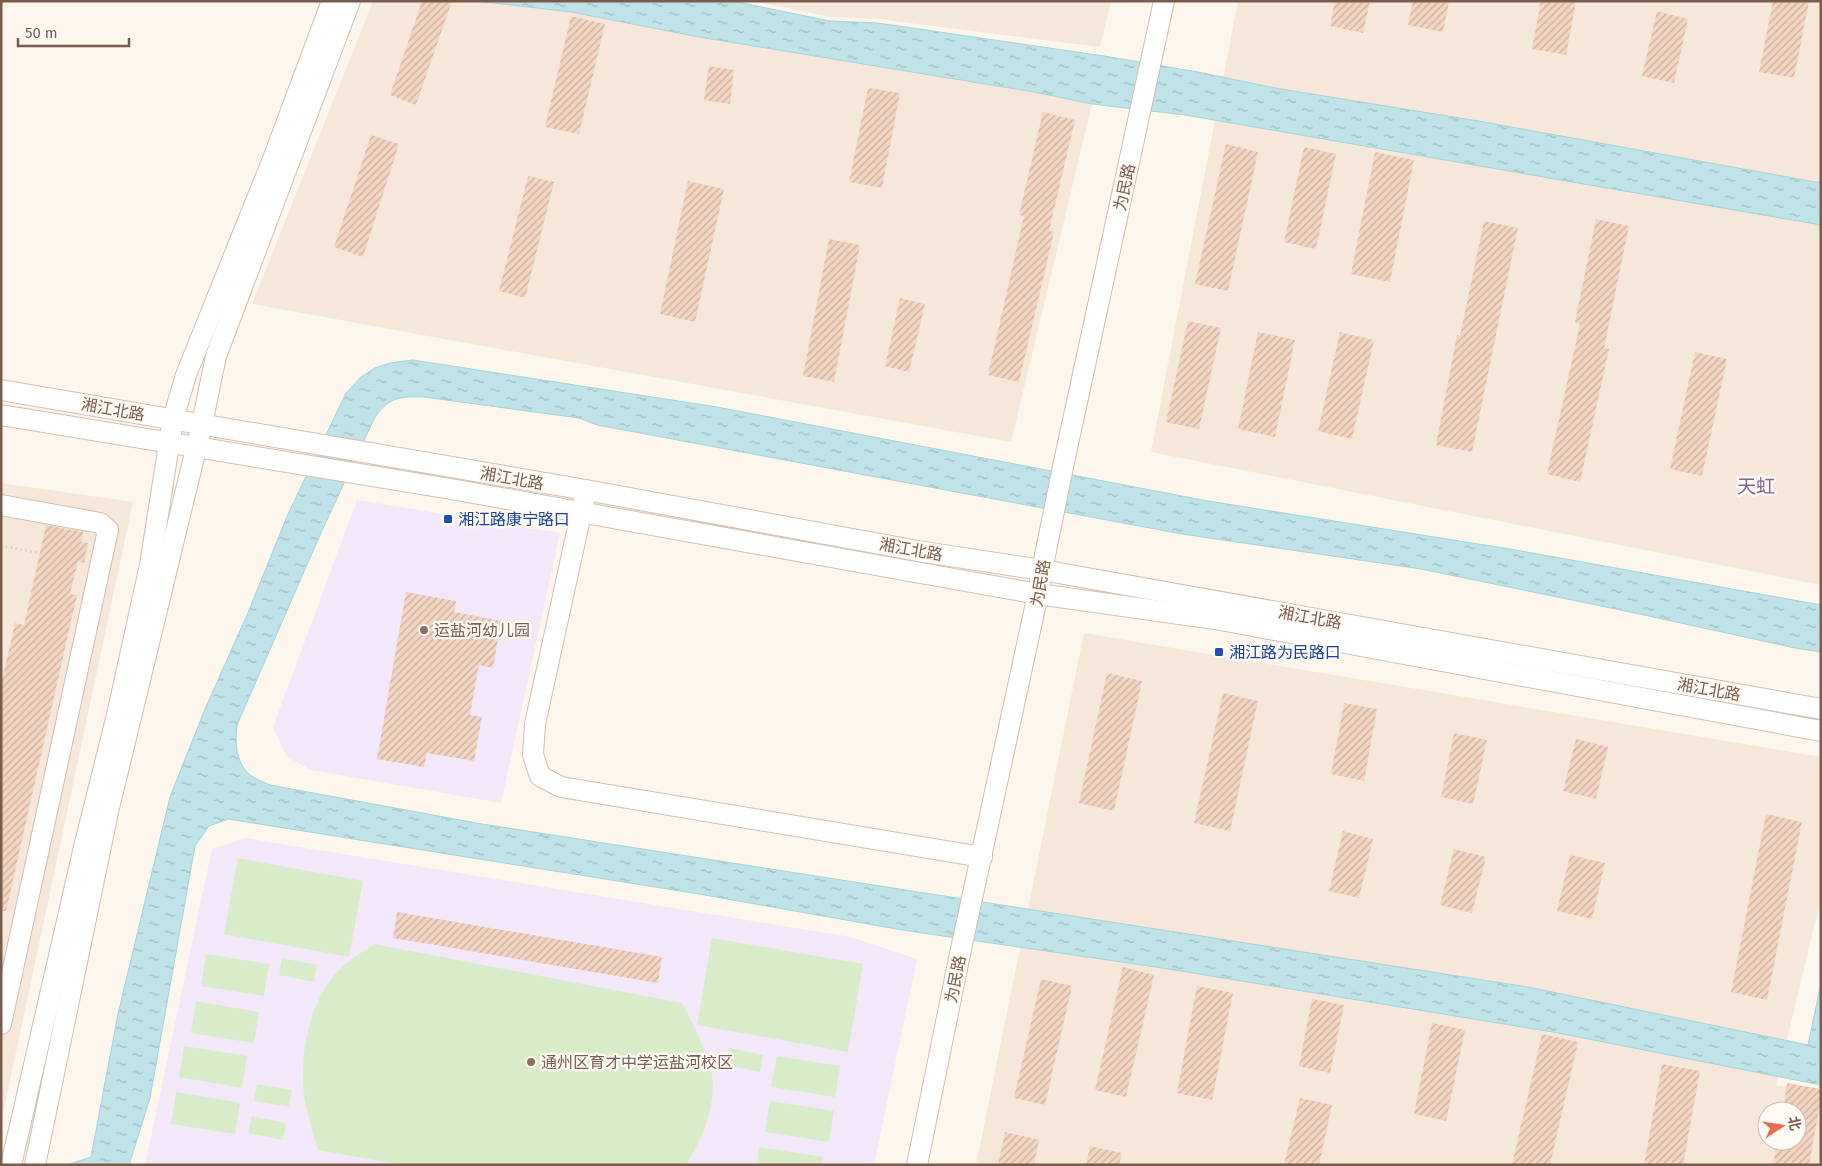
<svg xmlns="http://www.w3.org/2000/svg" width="1822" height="1166" viewBox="0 0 1822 1166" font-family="'Fira Sans','Noto Sans SC',sans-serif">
  <defs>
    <pattern id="water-ripples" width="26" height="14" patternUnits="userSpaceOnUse" patternTransform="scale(1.25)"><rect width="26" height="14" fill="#bfe3e8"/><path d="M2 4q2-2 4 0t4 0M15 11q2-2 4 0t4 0" fill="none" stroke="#a0bbbe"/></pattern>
    <pattern id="building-hatch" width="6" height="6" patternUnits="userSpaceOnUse" patternTransform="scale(1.25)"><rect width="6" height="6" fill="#f3d5c3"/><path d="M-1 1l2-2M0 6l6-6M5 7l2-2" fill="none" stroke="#cab0a1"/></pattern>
  </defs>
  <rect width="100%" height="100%" fill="#fdf6ec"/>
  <g fill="#f5e8da" fill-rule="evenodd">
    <path d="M373 1H477L571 12 699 37 1034 92 1092 104 1011 442 252 304Z"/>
    <path d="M754 1H1111L1100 47 878 19 830 17Z"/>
    <path d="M1238 1H1821V585L1151 452Z"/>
    <path d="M1 483 133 502 1 1123Z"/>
    <path d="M1084 633 1821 757V898L1776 1085 1821 1092V1165H976ZM1767 1111H1797V1141H1767Z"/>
  </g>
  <g fill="#f3e8fa">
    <path d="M357 500 560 533 501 803 311 770 286 756 273 727Z"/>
    <path d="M245 838 851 937 917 959 874 1165H145L212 849Z"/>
  </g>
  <g fill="#d8ecc9">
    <path d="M238 858 363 881 349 957 224 934Z"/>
    <path d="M712 938 863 964 848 1052 697 1025Z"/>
    <path d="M374 944 682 1003C691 1021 709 1054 712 1074 716 1105 703 1139 686 1165H403L318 1150C313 1131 306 1112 304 1094 299 1054 310 997 340 969 350 959 363 952 374 944Z"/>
    <path d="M206 954 269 964 264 996 201 986Z"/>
    <path d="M282 958 317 965 314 982 279 975Z"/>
    <path d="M196 1001 259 1012 254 1043 191 1033Z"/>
    <path d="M184 1046 247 1056 242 1088 179 1077Z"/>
    <path d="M729 1048 763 1055 760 1072 726 1065Z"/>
    <path d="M777 1056 840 1066 835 1097 771 1087Z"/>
    <path d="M257 1084 292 1090 289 1107 254 1101Z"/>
    <path d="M176 1092 240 1103 235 1134 171 1124Z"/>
    <path d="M770 1101 834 1111 829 1142 765 1132Z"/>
    <path d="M252 1116 286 1123 283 1140 248 1133Z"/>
    <path d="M759 1147 823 1157 822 1165H757Z"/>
  </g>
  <g fill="url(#water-ripples)" stroke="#a5d3da">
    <path d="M477 1H732L830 21 878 23 1104 56 1198 72 1275 88 1478 121 1821 183V225L1185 115 1092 104 1034 92 699 37 571 12Z"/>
    <path d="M413 360 717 407 1208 501 1510 549 1821 605V652L1795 648 1635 613 1421 569 1182 534 597 425 579 418 424 397C399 396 387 398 374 419L320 535 237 725C235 741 235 761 249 774 254 779 264 782 270 785L482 824 1528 987 1808 1045 1821 983V1085L1553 1032 1156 967 902 930 699 894 228 819 209 826 195 846 150 1098 129 1165H67L91 1157 118 1014 170 797 205 709 247 615 288 514 346 393 361 377 375 368 390 363Z"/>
  </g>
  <g fill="url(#building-hatch)">
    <path d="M422 1H452L416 105 390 95Z"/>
    <path d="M1335 1H1370L1363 33 1330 26Z"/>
    <path d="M1413 1H1449L1443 32 1408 25Z"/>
    <path d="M1541 1H1576L1566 55 1532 49Z"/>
    <path d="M1773 1H1809L1794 78 1759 72Z"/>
    <path d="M1657 11 1688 19 1674 83 1642 76Z"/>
    <path d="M571 16 605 24 579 134 545 127Z"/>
    <path d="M709 66 734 70 730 104 704 100Z"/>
    <path d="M868 88 900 93 882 188 849 182Z"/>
    <path d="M1043 112 1075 120 1049 231 1054 232 1019 382 988 375 1024 216 1019 215Z"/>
    <path d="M371 135 399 144 363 257 334 247Z"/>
    <path d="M1226 144 1258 152 1228 291 1195 284Z"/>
    <path d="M1304 147 1336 154 1316 249 1284 242Z"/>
    <path d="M1375 152 1414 160 1390 282 1351 274Z"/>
    <path d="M528 176 554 182 525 298 499 291Z"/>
    <path d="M688 181 724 189 695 322 660 314Z"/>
    <path d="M1596 219 1629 226 1604 348 1609 349 1580 482 1547 474 1580 324 1575 322Z"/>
    <path d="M1484 221 1518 228 1472 452 1436 445 1457 335 1460 336Z"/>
    <path d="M829 239 860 245 834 382 803 376Z"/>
    <path d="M900 298 925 304 909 372 885 366Z"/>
    <path d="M1188 321 1221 328 1199 429 1166 422Z"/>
    <path d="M1258 332 1295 340 1275 437 1238 429Z"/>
    <path d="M1340 332 1374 340 1352 439 1318 431Z"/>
    <path d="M1695 352 1727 359 1702 476 1670 469Z"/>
    <path d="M46 525 83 532 81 542 88 543 84 563 78 561 70 594 77 595 6 911H1V685L15 623 24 625Z"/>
    <path d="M406 592 456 601 454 612 501 621 493 668 479 665 470 715 482 717 474 761 427 753 424 767 377 759Z"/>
    <path d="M1107 673 1142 681 1114 811 1079 803Z"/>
    <path d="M1223 693 1258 701 1230 831 1194 823Z"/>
    <path d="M1344 703 1377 709 1364 781 1331 774Z"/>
    <path d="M1454 733 1487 740 1473 804 1441 797Z"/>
    <path d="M1576 739 1608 747 1596 799 1563 791Z"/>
    <path d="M1766 814 1802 822 1767 1000 1731 992Z"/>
    <path d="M1343 831 1373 839 1359 898 1329 891Z"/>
    <path d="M1454 849 1486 857 1472 913 1440 905Z"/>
    <path d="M1570 855 1605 863 1592 919 1557 911Z"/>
    <path d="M397 912 662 957 658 983 393 938Z"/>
    <path d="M1123 967 1154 975 1126 1097 1095 1090Z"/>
    <path d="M1041 979 1072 986 1045 1105 1014 1098Z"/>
    <path d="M1197 986 1233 993 1212 1100 1177 1093Z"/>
    <path d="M1312 999 1344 1005 1330 1073 1299 1066Z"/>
    <path d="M1432 1023 1465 1030 1446 1121 1414 1114Z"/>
    <path d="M1542 1034 1578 1042 1550 1165H1512Z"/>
    <path d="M1662 1064 1700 1071 1683 1165H1644Z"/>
    <path d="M1787 1083 1821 1089V1098L1809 1165H1773L1777 1141H1797V1111H1783Z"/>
    <path d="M1300 1098 1332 1105 1319 1165H1284Z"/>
    <path d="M1005 1132 1039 1140 1034 1165H998Z"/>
    <path d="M1090 1146 1122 1153 1119 1165H1086Z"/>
  </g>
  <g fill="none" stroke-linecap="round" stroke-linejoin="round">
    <g stroke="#d1beb0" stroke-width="22">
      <g id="minor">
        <path d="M1 390 586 490 918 551 1042 570 1821 709"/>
        <path d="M1 415 451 489 1038 594 1215 619 1821 731"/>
        <path d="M584 500 535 724 533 755 540 776 561 787 982 857"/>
        <path d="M1 505 100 523 108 530 1 1024"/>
        <path d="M11 1165 85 843 117 715 150 565 173 419 186 375 273 159 332 1"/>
        <path d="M35 1165 108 812 202 424 216 356 350 1"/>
        <path d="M917 1165 961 949 1038 594 1042 570 1064 462 1164 1"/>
      </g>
    </g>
    <path stroke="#d9b8a5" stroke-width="2.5" stroke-dasharray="1 4" stroke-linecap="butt" d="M1 546 40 553"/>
    <use href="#minor" stroke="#fff" stroke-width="20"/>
  </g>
  <g fill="#1a4fb4" stroke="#fffaf3" stroke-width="2">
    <rect x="443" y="514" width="10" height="10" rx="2.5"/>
    <rect x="1214" y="647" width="10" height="10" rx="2.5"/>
  </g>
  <g fill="#8d6e63" stroke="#fffaf3" stroke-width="2">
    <circle cx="424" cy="630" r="5"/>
    <circle cx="531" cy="1062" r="5"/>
  </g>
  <g text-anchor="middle" stroke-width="4.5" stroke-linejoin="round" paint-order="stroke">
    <g font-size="16" fill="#7a5c4d" stroke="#fffaf3">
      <text transform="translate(1124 187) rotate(-78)" y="6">为民路</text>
      <text transform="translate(113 409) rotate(10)" y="6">湘江北路</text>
      <text transform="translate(512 478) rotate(10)" y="6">湘江北路</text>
      <text transform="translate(911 549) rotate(10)" y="6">湘江北路</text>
      <text transform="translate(1040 583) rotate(-80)" y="6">为民路</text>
      <text transform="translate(1310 617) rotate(10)" y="6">湘江北路</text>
      <text transform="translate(1709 689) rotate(10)" y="6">湘江北路</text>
      <text transform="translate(955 979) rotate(-79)" y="6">为民路</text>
    </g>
    <g font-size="16" fill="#164399" stroke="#fffaf3" text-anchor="start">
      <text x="458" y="525">湘江路康宁路口</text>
      <text x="1229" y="658">湘江路为民路口</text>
    </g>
    <g font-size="16" fill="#785e54" stroke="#fffaf3" text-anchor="start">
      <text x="434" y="636">运盐河幼儿园</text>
      <text x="541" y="1068">通州区育才中学运盐河校区</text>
    </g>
    <g font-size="19" fill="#846695" stroke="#fffaf3">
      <text x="1756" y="493">天虹</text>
    </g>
  </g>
  <rect width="1822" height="1166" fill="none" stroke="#7a5c4d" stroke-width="5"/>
  <g transform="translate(1782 1126) rotate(78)"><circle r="24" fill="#fffaf3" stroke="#cabbb1"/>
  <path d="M0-4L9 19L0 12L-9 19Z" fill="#e76f51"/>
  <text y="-8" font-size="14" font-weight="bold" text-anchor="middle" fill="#7a5c4d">北</text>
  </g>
  <path d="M18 38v8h111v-8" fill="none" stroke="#7a5c4d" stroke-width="2.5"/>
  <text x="25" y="38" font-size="15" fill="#7a5c4d" stroke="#fffaf3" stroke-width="4" paint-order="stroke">50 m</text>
</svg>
